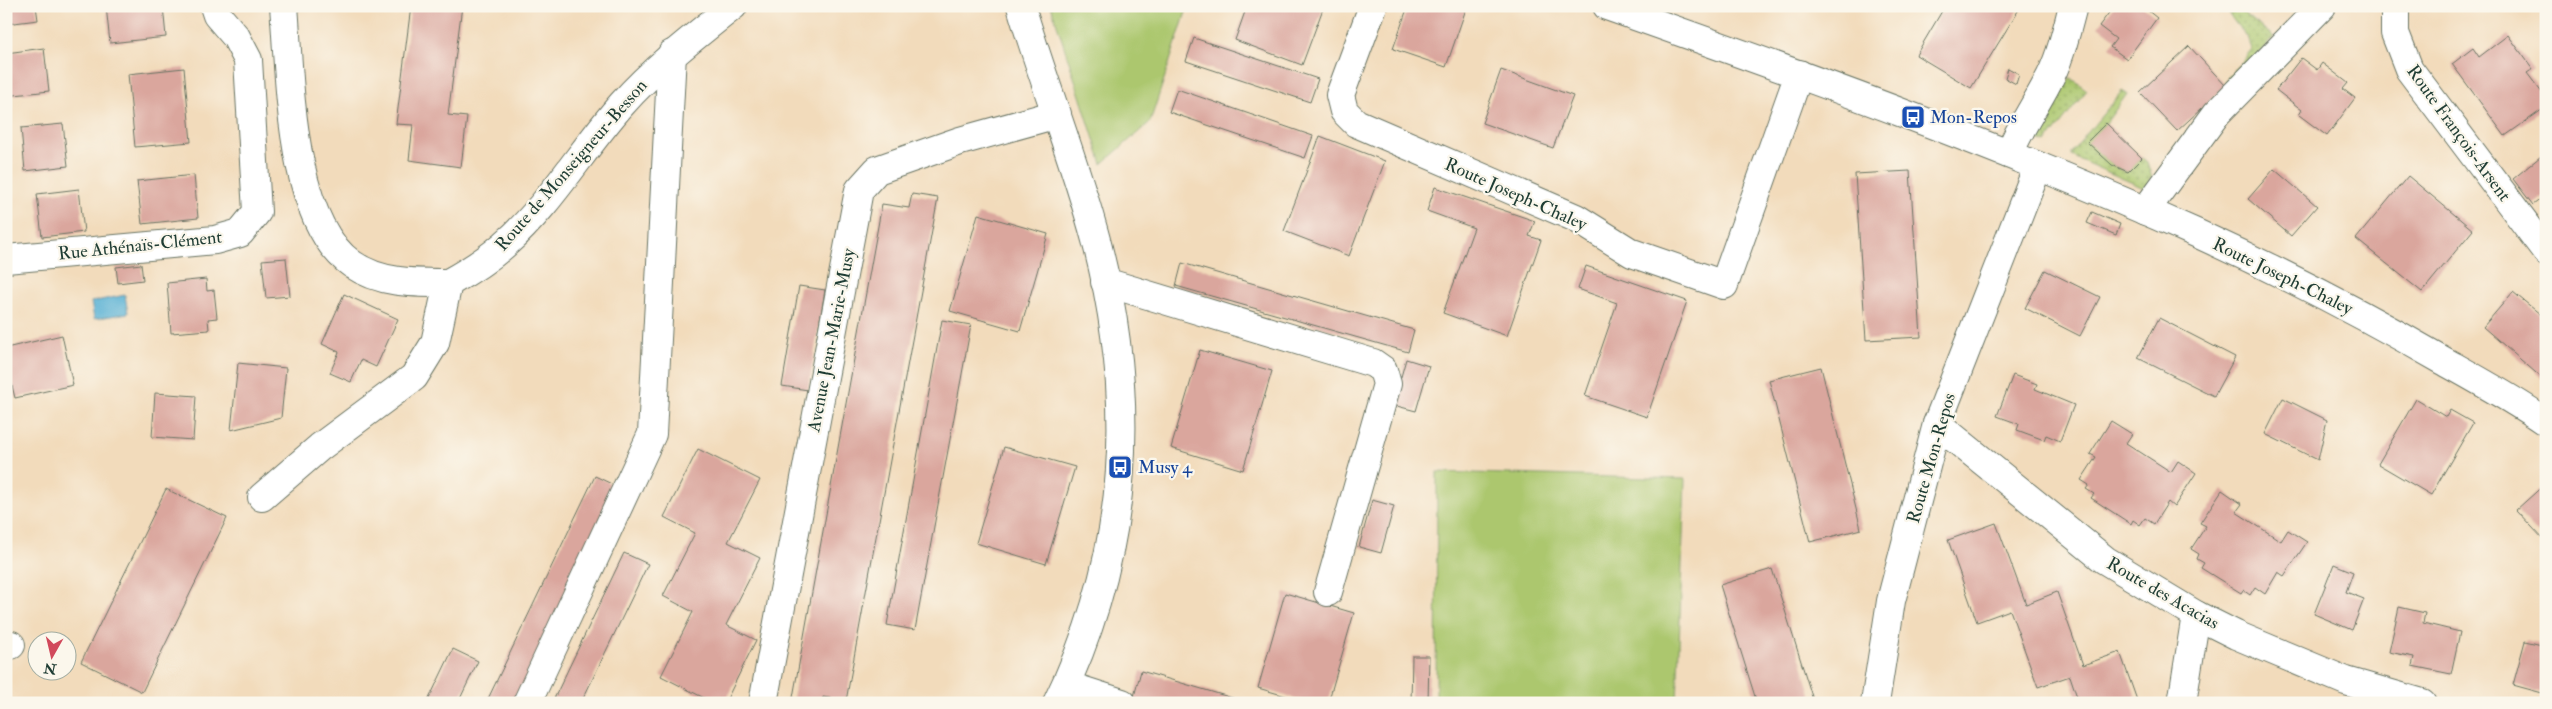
<svg xmlns="http://www.w3.org/2000/svg" width="2552" height="709" viewBox="0 0 2552 709" font-family="'IM FELL Double Pica',serif">
  <defs>
    <pattern id="grass-dots" width="8" height="8" patternUnits="userSpaceOnUse" patternTransform="scale(1.25)"><rect width="8" height="8" fill="#acc76e"/><path d="M2 2h.1M6 6h.1" fill="none" stroke="#8ba35b" stroke-width="1.8" stroke-linecap="round"/></pattern>
  </defs>
  <rect width="100%" height="100%" fill="#fbf7ec"/>
  <filter id="ink" filterUnits="userSpaceOnUse"><feTurbulence type="fractalNoise" baseFrequency=".02" numOctaves="2"/><feDisplacementMap in="SourceGraphic" scale="10" xChannelSelector="R" yChannelSelector="G"/><feConvolveMatrix kernelMatrix="1 2 1 2 8 2 1 2 1" color-interpolation-filters="sRGB"/></filter>
  <filter id="wash" filterUnits="userSpaceOnUse"><feTurbulence type="fractalNoise" baseFrequency=".0096" numOctaves="4" result="noise"/><feDisplacementMap in="SourceGraphic" scale="20" xChannelSelector="R" yChannelSelector="G"/><feGaussianBlur stdDeviation="1.12" result="paint"/><feColorMatrix in="noise" values="0 0 0 0 0 0 0 0 0 0 0 0 0 0 0 0 0 1.4 0 .05"/><feComposite in="paint" operator="in"/></filter>
  <g filter="url(#wash)">
    <rect width="100%" height="100%" fill="#f2dbbb"/>
    <g fill="url(#grass-dots)" stroke="#668251">
      <path d="M2226 6H2235L2274 37 2229 85 2225 82 2252 49C2248 33 2231 23 2226 6Z"/>
      <path d="M2071 78 2087 90 2046 143 2027 136Z"/>
      <path d="M2122 91 2127 94 2106 123 2088 142 2112 165 2127 172 2142 158 2147 162 2152 178 2144 188 2071 156V153Z"/>
    </g>
    <g fill="#acc76e" stroke="#668251">
      <path d="M1051 6H1188L1150 122 1102 164Z"/>
      <path d="M1437 472 1685 479 1677 703H1436Z"/>
    </g>
    <path fill="#57b0d4" stroke="#3b7684" d="M125 295 128 313 94 319 91 302Z"/>
    <g id="blocks">
      <g fill="#daa69d">
        <path d="M6 6H36L38 20 6 24Z"/>
        <path d="M106 6H163L166 37 110 43Z"/>
        <path d="M411 6H462L448 115 467 117 461 167 409 160 413 125 396 124Z"/>
        <path d="M1247 6H1324L1302 65 1235 40Z"/>
        <path d="M1408 6H1467L1446 67 1393 49Z"/>
        <path d="M1945 6H2021L1971 88 1916 55Z"/>
        <path d="M2114 6H2142L2157 18 2127 59 2110 47 2116 39 2099 26Z"/>
        <path d="M2508 35 2533 69 2527 73 2546 98V107L2505 136 2452 64 2473 48 2479 57Z"/>
        <path d="M1194 38 1318 79 1310 102 1186 61Z"/>
        <path d="M2189 46 2226 86 2177 131 2140 92Z"/>
        <path d="M44 48 49 91 6 96V53Z"/>
        <path d="M2301 58 2317 70 2322 63 2348 83 2343 89 2355 98 2327 136 2299 115 2302 110 2276 90Z"/>
        <path d="M184 68 191 142 135 147 128 74Z"/>
        <path d="M2008 68 2019 74 2016 84 2005 78Z"/>
        <path d="M1501 70 1573 96 1553 148 1482 123Z"/>
        <path d="M1177 89 1313 136 1305 158 1169 112Z"/>
        <path d="M2106 123 2142 158 2128 172 2112 165 2087 142Z"/>
        <path d="M63 124 68 166 25 171 21 128Z"/>
        <path d="M1320 136 1385 161 1349 256 1284 231Z"/>
        <path d="M2546 152V195L2533 205 2513 179Z"/>
        <path d="M2274 169 2317 206 2291 236 2248 199Z"/>
        <path d="M1910 171 1921 337 1866 340 1855 174Z"/>
        <path d="M194 175 198 218 142 224 137 181Z"/>
        <path d="M2408 176 2473 230 2422 292 2356 239Z"/>
        <path d="M1435 187 1535 221 1529 236 1541 240 1507 336 1443 313 1474 228 1427 211Z"/>
        <path d="M79 189 84 232 42 237 37 194Z"/>
        <path d="M912 194 938 198 846 701 823 697 822 703H792L882 204 909 208Z"/>
        <path d="M2092 212 2120 224 2116 235 2087 223Z"/>
        <path d="M978 214 1048 234 1020 331 950 311Z"/>
        <path d="M286 258 290 296 266 298 262 260Z"/>
        <path d="M1182 263 1414 330 1408 352 1176 286Z"/>
        <path d="M141 264 143 280 118 283 116 267Z"/>
        <path d="M1586 266 1687 301 1647 417 1585 396 1617 303 1578 289Z"/>
        <path d="M2045 270 2100 297 2080 336 2025 308Z"/>
        <path d="M206 279 207 291 214 290 217 318 208 319 209 330 171 333 167 283Z"/>
        <path d="M799 286 825 290 808 390 782 386Z"/>
        <path d="M2513 292 2546 319V376L2543 379 2483 327Z"/>
        <path d="M344 294 398 319 376 367 361 360 351 382 330 373 339 352 322 344Z"/>
        <path d="M2159 318 2235 357 2214 396 2138 358Z"/>
        <path d="M942 320 971 325 915 630 887 625Z"/>
        <path d="M62 335 73 385 15 398 6 361V348Z"/>
        <path d="M1200 350 1272 371 1243 470 1171 448Z"/>
        <path d="M1406 359 1429 366 1416 411 1393 405Z"/>
        <path d="M238 363 286 368 281 418 231 430Z"/>
        <path d="M1821 367 1861 529 1810 542 1769 380Z"/>
        <path d="M2013 375 2037 384 2035 389 2074 405 2060 441 2046 435 2044 440 2017 430 2019 424 1997 416Z"/>
        <path d="M155 393 196 396 193 440 152 437Z"/>
        <path d="M2283 398 2327 420 2318 460 2265 434Z"/>
        <path d="M2416 399 2446 417 2450 410 2473 423 2431 495 2378 464Z"/>
        <path d="M2111 421 2132 434 2126 443 2171 472 2178 461 2196 473 2174 507 2168 502 2154 524 2145 518 2140 525 2133 520 2131 524 2091 498 2094 494 2086 489 2089 485 2081 480 2096 457 2090 454Z"/>
        <path d="M1004 447 1075 467 1046 564 976 543Z"/>
        <path d="M698 449 760 480 728 542 760 558 726 625 756 640 725 703H714L661 676 693 612 663 596 695 533 664 517Z"/>
        <path d="M595 476 620 488 517 703H486Z"/>
        <path d="M2546 483V542L2516 510Z"/>
        <path d="M166 489 227 518 142 692 81 662Z"/>
        <path d="M2222 490 2242 504 2236 512 2281 541 2288 530 2307 542 2284 576 2278 572 2265 594 2255 587 2250 595 2243 590 2241 593 2201 568 2204 563 2197 559 2199 554 2191 549 2206 526 2200 523Z"/>
        <path d="M1372 500 1394 506 1381 553 1359 547Z"/>
        <path d="M1996 523 2026 604 2057 592 2083 665 2120 652 2138 703H2079L2070 676 2038 687 2010 610 1977 622 1948 540Z"/>
        <path d="M624 553 648 564 581 703H552Z"/>
        <path d="M2334 564 2353 572 2346 592 2364 599 2352 630 2314 614Z"/>
        <path d="M1772 569 1814 703H1757L1720 585Z"/>
        <path d="M1285 593 1354 613 1328 703H1310L1258 688Z"/>
        <path d="M2399 607 2425 613 2423 623 2460 632 2451 674 2412 666 2414 657 2389 652Z"/>
        <path d="M2525 641 2546 646V694L2513 685Z"/>
        <path d="M453 649 478 661 458 703H427Z"/>
        <path d="M1412 656H1429L1428 703H1411Z"/>
        <path d="M1141 671 1246 702V703H1144L1133 700Z"/>
      </g>
    </g>
  </g>
  <g filter="url(#ink)">
    <use href="#blocks" fill-opacity="0" stroke="#697463" stroke-width="1"/>
    <g fill="none" stroke-linecap="round" stroke-linejoin="round">
      <g stroke="#697463" stroke-width="30">
        <g id="minor">
          <path d="M284 6C290 77 289 220 352 264 381 284 415 283 448 283"/>
          <path d="M1021 6C1044 85 1075 160 1096 240 1138 400 1130 553 1057 703"/>
          <path d="M1373 6 1340 95 1344 111 1356 123 1576 218 1632 253 1724 285 1799 74"/>
          <path d="M1607 6C1806 76 2003 147 2196 233 2281 272 2363 314 2444 361 2478 380 2513 399 2546 422"/>
          <path d="M2395 6V33L2409 69 2546 251"/>
          <path d="M2009 154C2020 127 2034 108 2047 83 2060 60 2066 32 2073 6"/>
          <path d="M2145 211 2217 113 2322 6"/>
          <path d="M6 259 215 240 240 233 257 212 248 60 236 37 217 15 214 6"/>
          <path d="M1105 282 1373 363 1383 370 1387 384 1328 592"/>
          <path d="M1937 424 2105 560 2196 615 2236 635 2346 681 2422 703"/>
          <path d="M262 497 320 447 414 377 435 343 448 283C468 272 487 260 504 245 550 205 582 149 622 104 655 67 694 37 733 6"/>
          <path d="M6 645H11"/>
          <path d="M1066 685 1122 703"/>
          <path d="M527 703 652 434 672 54"/>
          <path d="M763 703 859 190 877 170 960 141 1057 114"/>
          <path d="M1875 703 1891 601 1937 424 2038 166"/>
          <path d="M2182 703 2196 615"/>
        </g>
      </g>
      <use href="#minor" stroke="#fff" stroke-width="28"/>
    </g>
  </g>
  <defs>
    <g id="bus-square" transform="scale(1.25)"><rect x="-9" y="-9" width="18" height="18" rx="4" fill="#1a4fb4" stroke="#fbf7ec"/><path d="M-5-6H5V4H4V6H2V4H-2V6H-4V4H-5ZM-3.5-4V0h7V-4ZM-3.5 1.2v1.5H-2V1.2ZM2 1.2v1.5H3.5V1.2Z" fill="#fff"/></g>
  </defs>
  <g fill-rule="evenodd">
    <use href="#bus-square" x="1913" y="117"/>
    <use href="#bus-square" x="1120" y="467"/>
  </g>
  <g text-anchor="middle" stroke-width="4.5" stroke-linejoin="round" paint-order="stroke">
    <g font-size="18" fill="#164399" stroke="#fbf7ec" text-anchor="start">
      <text x="1930" y="123">Mon-Repos</text>
      <text x="1138" y="473">Musy 4</text>
    </g>
    <g font-size="18" fill="#1f3d34" stroke="#fbf7ec">
      <text transform="translate(2459 133) rotate(54)" y="6">Route François-Arsent</text>
      <text transform="translate(571 165) rotate(-49)" y="6">Route de Monseigneur-Besson</text>
      <text transform="translate(1516 194) rotate(24)" y="6">Route Joseph-Chaley</text>
      <text transform="translate(140 245) rotate(-6)" y="6">Rue Athénaïs-Clément</text>
      <text transform="translate(2283 276) rotate(26)" y="6">Route Joseph-Chaley</text>
      <text transform="translate(831 340) rotate(-79)" y="6">Avenue Jean-Marie-Musy</text>
      <text transform="translate(1931 458) rotate(-74)" y="6">Route Mon-Repos</text>
      <text transform="translate(2163 593) rotate(30)" y="6">Route des Acacias</text>
    </g>
  </g>
  <rect width="2552" height="709" fill="none" stroke="#fbf7ec" stroke-width="25"/>
  <g transform="translate(52 656) rotate(188)"><circle r="24" fill="#fbf7ec" stroke="#a3ada2"/>
  <path d="M0-4L9 19L0 12L-9 19Z" fill="#d1495b"/>
  <text y="-8" font-size="14" font-weight="bold" text-anchor="middle" fill="#1f3d34">N</text>
  </g>
</svg>
